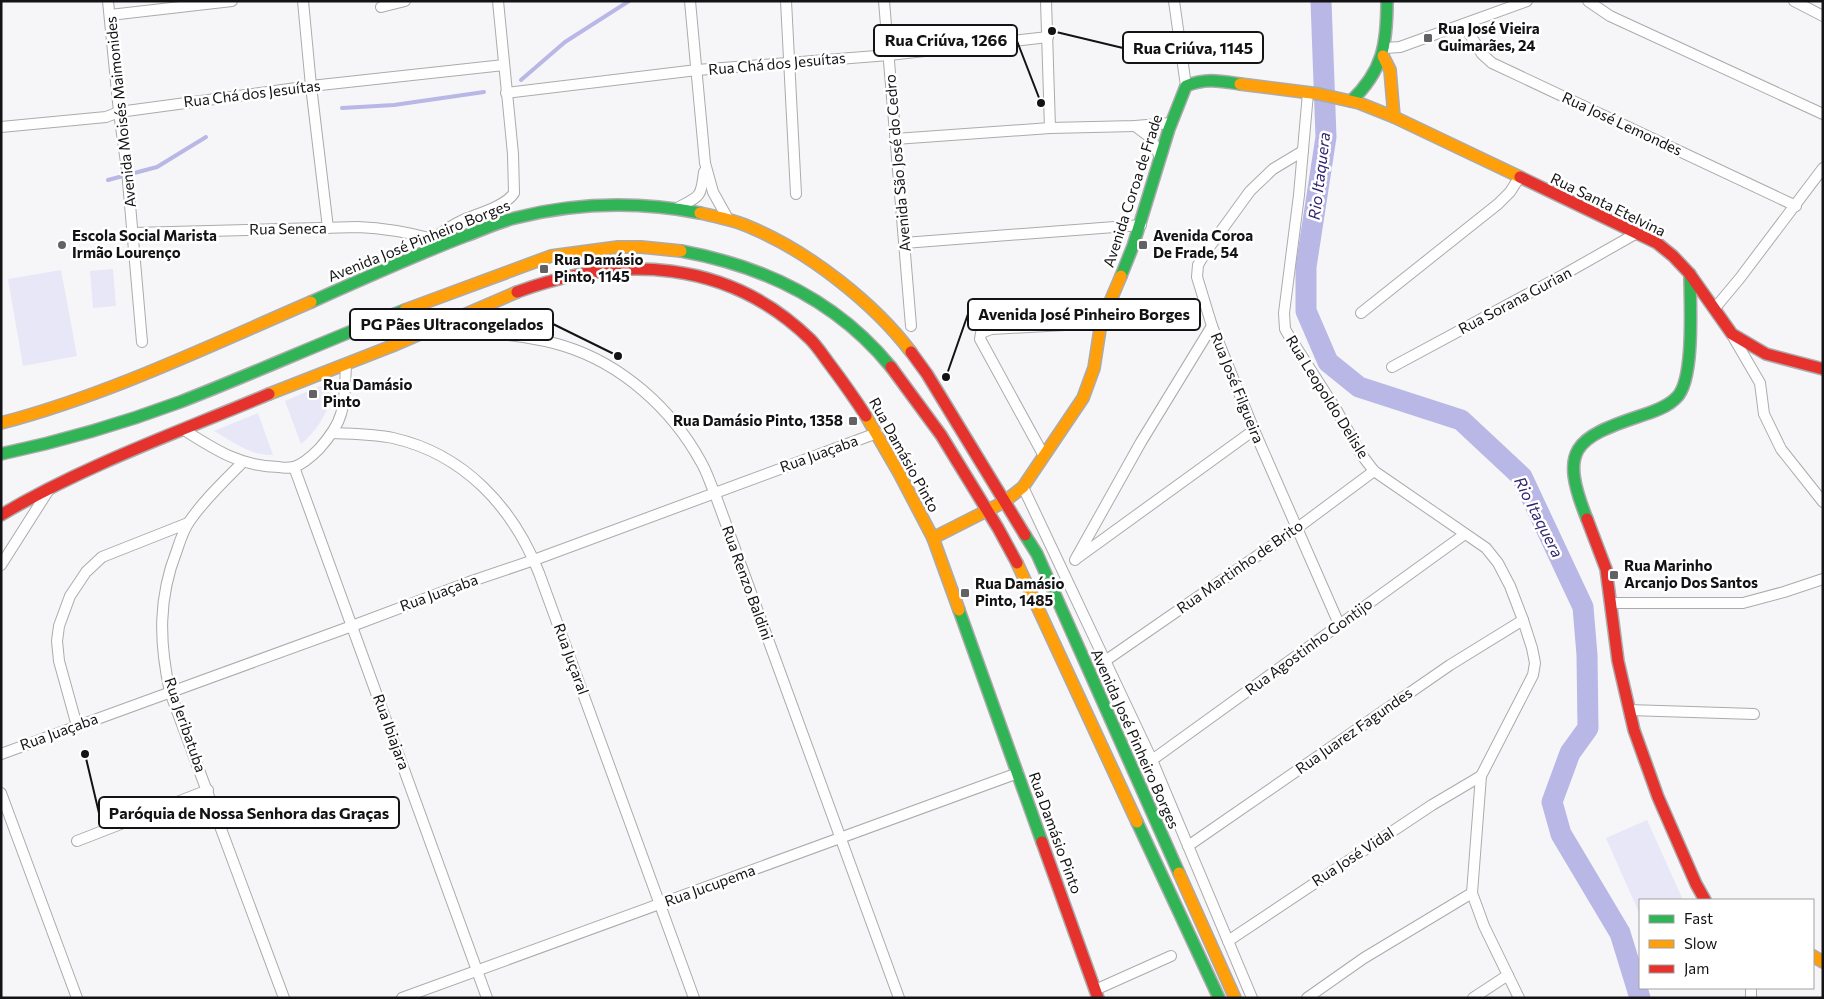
<svg xmlns="http://www.w3.org/2000/svg" width="1824" height="999" viewBox="0 0 1824 999" font-family="Commissioner,sans-serif">
  <rect width="100%" height="100%" fill="#f6f6f8"/>
  <g fill="#e7e7f7">
    <path d="M113 269 116 306 93 308 90 271Z"/>
    <path d="M61 270 77 356 23 366 8 279Z"/>
    <path d="M332 381C333 406 319 429 301 444L285 401Z"/>
    <path d="M258 413 273 455C251 456 233 442 214 431Z"/>
    <path d="M1647 820 1683 900H1640V915L1606 838Z"/>
  </g>
  <g fill="none" stroke-linecap="round" stroke-linejoin="round">
    <g stroke="#b8b7e6" stroke-width="4">
      <path d="M521 80 565 42 629 1"/>
      <path d="M342 108 394 105 484 92"/>
      <path d="M108 180 157 167 206 137"/>
    </g>
    <path stroke="#b8b7e6" stroke-width="21" d="M1321 1 1326 137 1306 267V311L1328 362 1359 387 1461 420 1522 477 1583 607 1587 655 1588 728 1570 753 1552 802 1561 834 1620 933 1640 998"/>
    <g stroke="#ababad" stroke-width="12">
      <g id="street">
        <path d="M108 1 119 112 127 170 142 342"/>
        <path d="M303 1 311 86 328 228"/>
        <path d="M690 1 705 163 713 192 728 219"/>
        <path d="M786 1 796 194"/>
        <path d="M884 1 911 326"/>
        <path d="M1046 1 1050 128"/>
        <path d="M1174 1 1186 86"/>
        <path d="M1588 1 1610 16 1823 114"/>
        <path d="M1794 1 1823 16"/>
        <path d="M381 7 405 1"/>
        <path d="M110 15 232 1"/>
        <path d="M1464 25 1482 54 1492 63 1796 206"/>
        <path d="M1385 48 1400 47 1527 1"/>
        <path d="M506 93 697 70 889 55 1048 37"/>
        <path d="M1308 93 1299 195 1284 313 1285 329 1289 336 1337 411 1361 454 1374 471 1486 548 1498 563 1510 586 1523 620 1532 648 1535 663 1533 675 1481 776 1472 893 1484 926 1519 998"/>
        <path d="M1135 126 1151 138 1160 157"/>
        <path d="M1 127 106 117 119 112 311 86 504 65"/>
        <path d="M895 139 1050 128 1135 126 1171 123"/>
        <path d="M1303 151 1273 169 1250 191 1205 253 1198 265 1197 277 1212 326 1254 430 1339 624"/>
        <path d="M677 208C700 196 701 198 704 172"/>
        <path d="M134 233 358 227C384 228 407 232 433 239L436 247"/>
        <path d="M433 239C442 232 452 225 463 220 477 214 506 206 514 193L513 154 498 1"/>
        <path d="M904 243 1141 225"/>
        <path d="M1715 308 1740 278 1823 168"/>
        <path d="M1361 313 1498 204 1510 192 1519 178"/>
        <path d="M439 327C480 333 524 334 564 346 622 364 672 409 701 462 707 472 710 483 715 494L899 998"/>
        <path d="M1732 335 1760 383 1764 414 1781 449 1823 502"/>
        <path d="M1392 367 1563 275 1637 233"/>
        <path d="M184 430C214 449 241 467 279 467 283 468 289 468 294 467 303 464 312 456 319 449 328 439 337 428 341 414 346 398 345 381 346 364"/>
        <path d="M332 433C353 434 374 434 393 438 464 454 513 507 539 573L694 998"/>
        <path d="M1044 456 980 339 981 333 991 329 1101 323"/>
        <path d="M242 463C224 481 203 501 189 522 183 531 180 541 177 550 158 598 159 642 170 692L284 998"/>
        <path d="M294 467 487 998"/>
        <path d="M1023 487 1152 760 1252 998"/>
        <path d="M1076 559 1254 430"/>
        <path d="M1075 560 1141 442 1212 326"/>
        <path d="M1 565 50 488"/>
        <path d="M1612 603H1743L1784 592 1823 579"/>
        <path d="M1105 661 1296 529 1374 471"/>
        <path d="M1629 710 1754 714"/>
        <path d="M77 726 59 661 57 641 59 626 70 596 86 572 102 557 188 523"/>
        <path d="M1 754 352 626 469 582 534 560 877 433"/>
        <path d="M1152 760 1465 534"/>
        <path d="M1 793 77 998"/>
        <path d="M77 841 208 790"/>
        <path d="M1188 846 1450 665 1523 620"/>
        <path d="M1228 941 1432 805 1481 776"/>
        <path d="M1751 988V998"/>
        <path d="M1095 990 1171 956"/>
        <path d="M402 998 1018 773"/>
        <path d="M1307 998 1364 958 1472 893"/>
        <path d="M1473 998 1508 975"/>
      </g>
    </g>
    <g stroke="#ababad" stroke-width="14">
      <g id="fast">
        <path d="M1351 101C1383 71 1387 44 1387 1"/>
        <path d="M681 251C764 266 837 301 891 367"/>
        <path d="M1121 276 1133 246 1169 129 1186 86C1205 78 1220 81 1240 84"/>
        <path d="M311 302C362 279 413 256 465 236 482 230 498 222 515 218 578 202 637 201 700 213"/>
        <path d="M1 454C62 441 121 424 180 402 255 373 329 339 405 310"/>
        <path d="M1587 519C1559 449 1574 438 1640 416 1653 412 1668 407 1677 397 1695 379 1690 301 1690 274"/>
        <path d="M1025 535 1037 554 1179 873"/>
        <path d="M959 610 1042 842"/>
        <path d="M1137 822 1219 998"/>
      </g>
    </g>
    <g stroke="#ababad" stroke-width="14">
      <g id="slow">
        <path d="M1383 56 1390 70 1394 117"/>
        <path d="M1240 84 1319 94 1359 103 1394 117 1520 177"/>
        <path d="M700 213C718 217 736 220 752 228 809 252 874 303 911 352"/>
        <path d="M405 310 551 256 618 247H641L681 251"/>
        <path d="M269 394 392 346 517 292"/>
        <path d="M866 416 899 473 933 538 959 610"/>
        <path d="M1 423C108 395 209 346 311 302"/>
        <path d="M933 538 1004 502 1023 487 1083 398 1094 368 1101 323 1121 276"/>
        <path d="M1017 563 1137 822"/>
        <path d="M1179 873 1235 998"/>
        <path d="M1813 956 1823 962"/>
      </g>
    </g>
    <g stroke="#ababad" stroke-width="14">
      <g id="jam">
        <path d="M1520 177 1657 243 1673 256 1689 273 1732 334 1766 354 1823 369"/>
        <path d="M517 292C620 254 728 259 810 339 818 347 824 357 831 366 843 382 855 399 866 416"/>
        <path d="M911 352 927 374 1025 535"/>
        <path d="M891 367 941 435 998 528 1017 563"/>
        <path d="M1 515C85 465 179 432 269 394"/>
        <path d="M1587 519 1606 569 1618 661 1634 730 1658 797 1696 884 1705 900"/>
        <path d="M1042 842 1098 998"/>
      </g>
    </g>
    <use href="#street" stroke="#fefefe" stroke-width="10"/>
    <use href="#fast" stroke="#30b455" stroke-width="11"/>
    <use href="#slow" stroke="#ff9f0a" stroke-width="11"/>
    <use href="#jam" stroke="#e5322d" stroke-width="11"/>
  </g>
  <g fill="#626264" stroke="#fff" stroke-width="2">
    <rect x="1423" y="33" width="10" height="10" rx="2.5"/>
    <circle cx="62" cy="245" r="5"/>
    <rect x="1138" y="240" width="10" height="10" rx="2.5"/>
    <rect x="539" y="264" width="10" height="10" rx="2.5"/>
    <rect x="308" y="389" width="10" height="10" rx="2.5"/>
    <rect x="848" y="416" width="10" height="10" rx="2.5"/>
    <rect x="1609" y="570" width="10" height="10" rx="2.5"/>
    <rect x="960" y="588" width="10" height="10" rx="2.5"/>
  </g>
  <g text-anchor="middle" stroke-width="5" stroke-linejoin="round" paint-order="stroke">
    <g font-size="15" font-weight="bold" fill="#131315" stroke="#fff" text-anchor="start">
      <text x="1438" y="34">Rua José Vieira<tspan x="1438" dy="17">Guimarães, 24</tspan></text>
      <text x="72" y="241">Escola Social Marista<tspan x="72" dy="17">Irmão Lourenço</tspan></text>
      <text x="1153" y="241">Avenida Coroa<tspan x="1153" dy="17">De Frade, 54</tspan></text>
      <text x="554" y="265">Rua Damásio<tspan x="554" dy="17">Pinto, 1145</tspan></text>
      <text x="323" y="390">Rua Damásio<tspan x="323" dy="17">Pinto</tspan></text>
      <text x="843" y="426" text-anchor="end">Rua Damásio Pinto, 1358</text>
      <text x="1624" y="571">Rua Marinho<tspan x="1624" dy="17">Arcanjo Dos Santos</tspan></text>
      <text x="975" y="589">Rua Damásio<tspan x="975" dy="17">Pinto, 1485</tspan></text>
    </g>
    <g font-size="15" fill="#131315" stroke="#fff">
      <text transform="translate(777 64) rotate(-5)" y="5">Rua Chá dos Jesuítas</text>
      <text transform="translate(252 94) rotate(-7)" y="5">Rua Chá dos Jesuítas</text>
      <text transform="translate(121 112) rotate(-96)" y="5">Avenida Moisés Maimonides</text>
      <text transform="translate(1622 124) rotate(25)" y="5">Rua José Lemondes</text>
      <text transform="translate(898 163) rotate(-95)" y="5">Avenida São José do Cedro</text>
      <text transform="translate(1133 191) rotate(-72)" y="5">Avenida Coroa de Frade</text>
      <text transform="translate(1608 205) rotate(26)" y="5">Rua Santa Etelvina</text>
      <text transform="translate(288 229) rotate(-1)" y="5">Rua Seneca</text>
      <text transform="translate(419 241) rotate(-22)" y="5">Avenida José Pinheiro Borges</text>
      <text transform="translate(1515 301) rotate(-28)" y="5">Rua Sorana Gurian</text>
      <text transform="translate(1237 388) rotate(68)" y="5">Rua José Filgueira</text>
      <text transform="translate(1327 397) rotate(58)" y="5">Rua Leopoldo Delisle</text>
      <text transform="translate(819 454) rotate(-20)" y="5">Rua Juaçaba</text>
      <text transform="translate(904 455) rotate(61)" y="5">Rua Damásio Pinto</text>
      <text transform="translate(1240 567) rotate(-35)" y="5">Rua Martinho de Brito</text>
      <text transform="translate(747 583) rotate(70)" y="5">Rua Renzo Baldini</text>
      <text transform="translate(439 593) rotate(-20)" y="5">Rua Juaçaba</text>
      <text transform="translate(1309 647) rotate(-36)" y="5">Rua Agostinho Gontijo</text>
      <text transform="translate(571 659) rotate(70)" y="5">Rua Juçaral</text>
      <text transform="translate(185 725) rotate(71)" y="5">Rua Jeribatuba</text>
      <text transform="translate(1354 731) rotate(-35)" y="5">Rua Juarez Fagundes</text>
      <text transform="translate(59 732) rotate(-20)" y="5">Rua Juaçaba</text>
      <text transform="translate(391 732) rotate(70)" y="5">Rua Ibiajara</text>
      <text transform="translate(1135 739) rotate(66)" y="5">Avenida José Pinheiro Borges</text>
      <text transform="translate(1055 833) rotate(70)" y="5">Rua Damásio Pinto</text>
      <text transform="translate(1353 857) rotate(-33)" y="5">Rua José Vidal</text>
      <text transform="translate(710 886) rotate(-20)" y="5">Rua Jucupema</text>
    </g>
    <g font-size="16" font-style="italic" fill="#312470" stroke="#fff">
      <text transform="translate(1319 176) rotate(-83)" y="6">Rio Itaquera</text>
      <text transform="translate(1539 517) rotate(63)" y="6">Rio Itaquera</text>
    </g>
  </g>
  <path fill="none" stroke="#131315" stroke-width="2" d="M1041 103L1017 41M1052 31L1123 48M946 377L968 314M618 356L553 324M85 754L99 813"/>
  <g fill="#131315" stroke="#fff" stroke-width="2">
    <circle cx="1041" cy="103" r="5"/>
    <circle cx="1052" cy="31" r="5"/>
    <circle cx="946" cy="377" r="5"/>
    <circle cx="618" cy="356" r="5"/>
    <circle cx="85" cy="754" r="5"/>
  </g>
  <g fill="#fff" stroke="#131315" stroke-width="2">
    <rect x="874" y="25" width="143" height="31" rx="5"/>
    <rect x="1123" y="32" width="140" height="31" rx="5"/>
    <rect x="968" y="299" width="232" height="31" rx="5"/>
    <rect x="350" y="309" width="203" height="31" rx="5"/>
    <rect x="99" y="797" width="300" height="31" rx="5"/>
  </g>
  <g font-size="16" text-anchor="middle" font-weight="bold" fill="#131315">
    <text x="946" y="46">Rua Criúva, 1266</text>
    <text x="1193" y="54">Rua Criúva, 1145</text>
    <text x="1084" y="320">Avenida José Pinheiro Borges</text>
    <text x="452" y="330">PG Pães Ultracongelados</text>
    <text x="249" y="819">Paróquia de Nossa Senhora das Graças</text>
  </g>
  <rect width="1824" height="999" fill="none" stroke="#131315" stroke-width="5"/>
  <rect x="1639" y="899" width="175" height="90" fill="#ffffff" stroke="#a1a1a1"/>
  <rect x="1649" y="915" width="25" height="8" fill="#30b455" stroke="#a1a1a1"/>
  <text x="1684" y="924" font-size="15" fill="#131315">Fast</text>
  <rect x="1649" y="940" width="25" height="8" fill="#ff9f0a" stroke="#a1a1a1"/>
  <text x="1684" y="949" font-size="15" fill="#131315">Slow</text>
  <rect x="1649" y="965" width="25" height="8" fill="#e5322d" stroke="#a1a1a1"/>
  <text x="1684" y="974" font-size="15" fill="#131315">Jam</text>
</svg>
